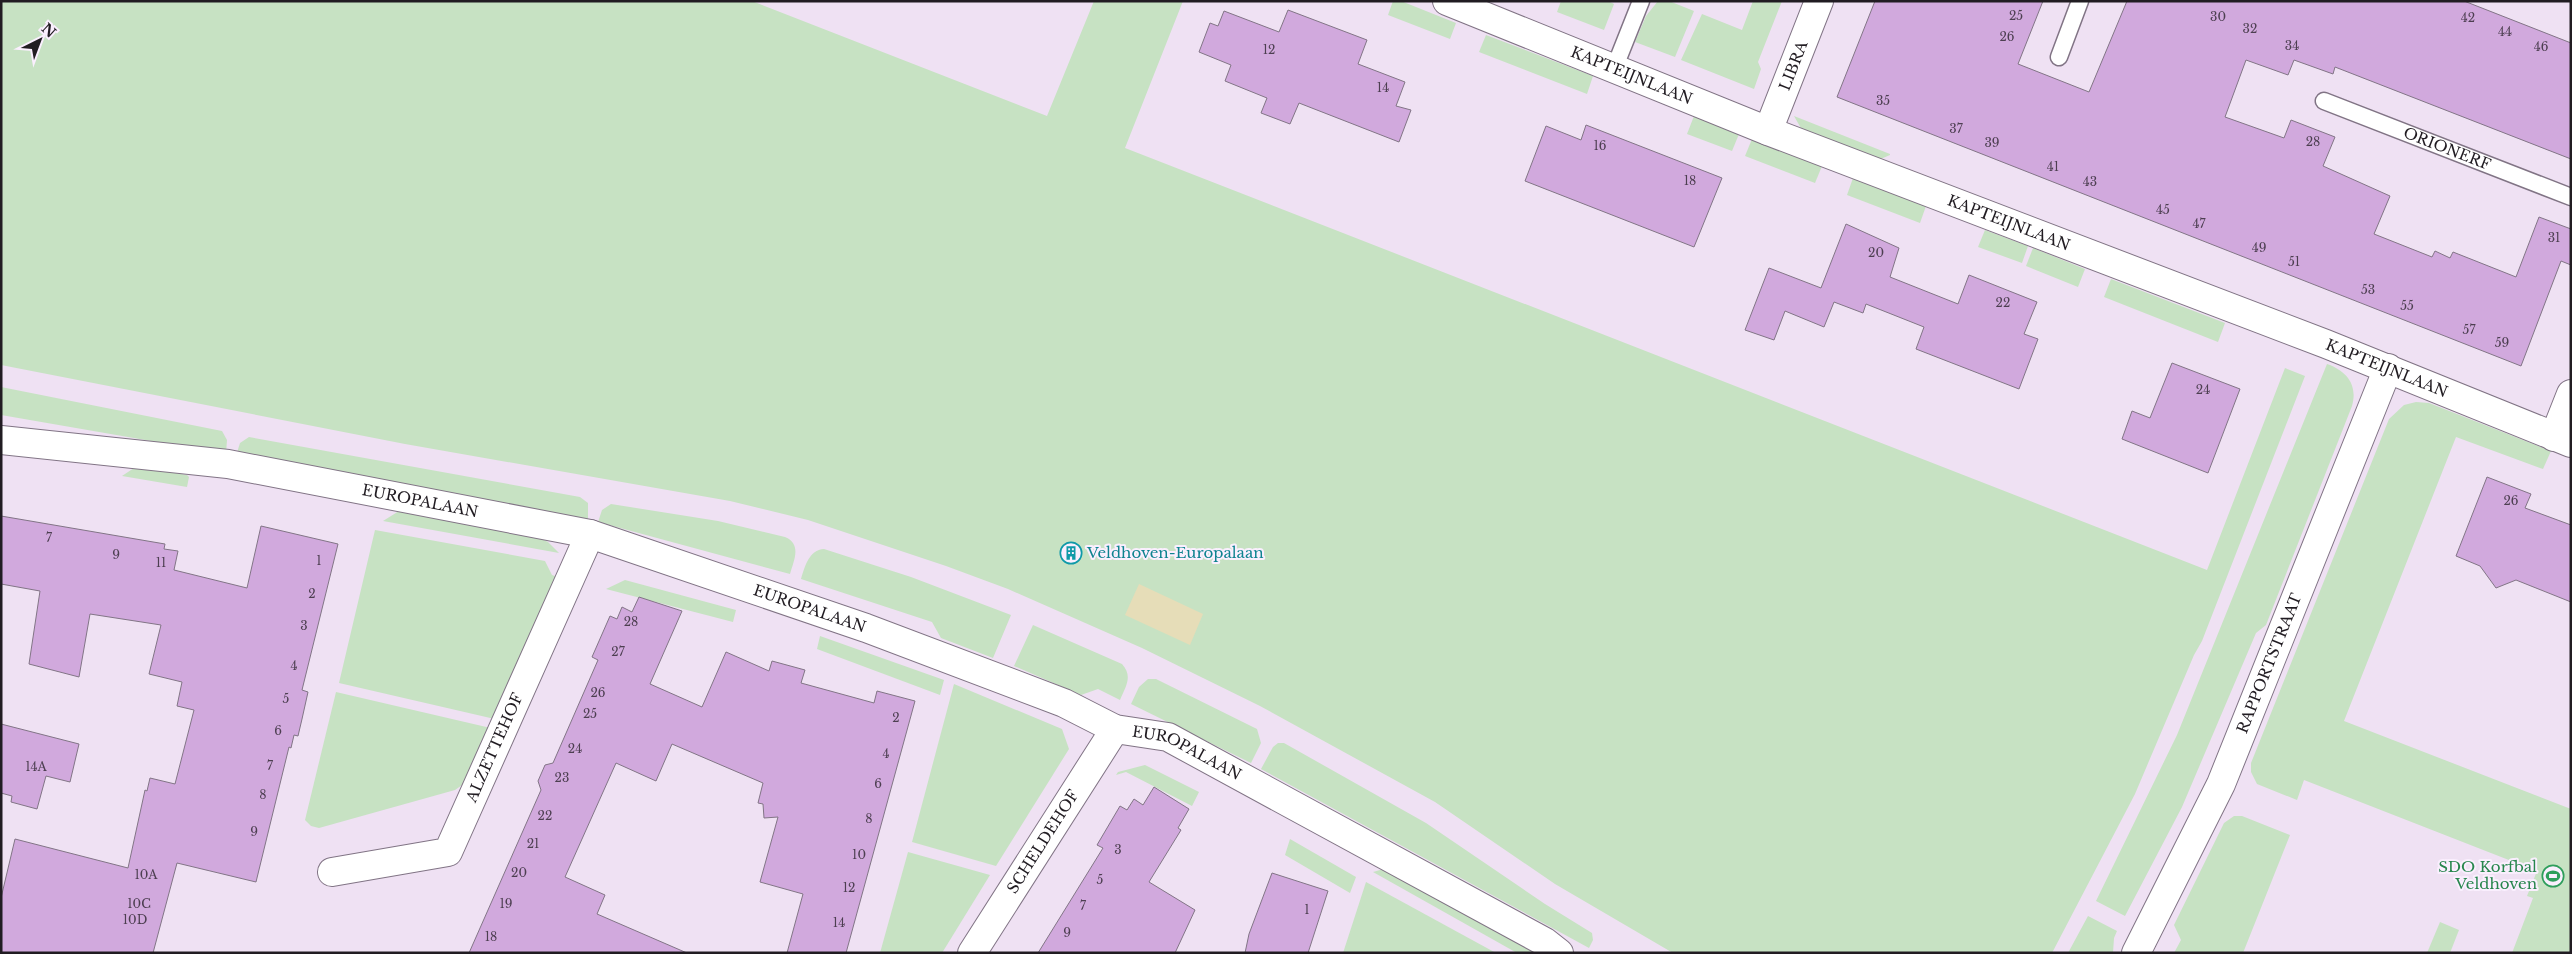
<svg xmlns="http://www.w3.org/2000/svg" width="2572" height="954" viewBox="0 0 2572 954" font-family="'Libre Baskerville',serif">
  <rect width="100%" height="100%" fill="#efe1f3"/>
  <g fill="#c7e2c3">
    <path d="M1 1H752L1047 116 1094 1H1183L1125 148 2207 570 2285 368 2305 376 2202 641 2194 655 2135 794 2052 953H1673L1555 884 1435 802 1260 706 1142 648 1008 589 946 566 808 520 730 501 405 444 1 365Z"/>
    <path d="M1393 1H1401L1456 23 1450 39 1388 15Z"/>
    <path d="M1561 1H1608L1614 4 1604 30 1557 12Z"/>
    <path d="M1658 1H1669L1694 11 1675 57 1635 42 1646 16Z"/>
    <path d="M1753 1H1782L1758 62 1761 69 1754 89 1681 60 1702 14 1742 30Z"/>
    <path d="M1486 35 1593 76 1587 94 1479 52Z"/>
    <path d="M1694 116 1739 134 1732 151 1687 134Z"/>
    <path d="M1794 116 1890 154V155L1876 161 1802 130Z"/>
    <path d="M1752 139 1822 166 1815 183 1745 156Z"/>
    <path d="M1853 178 1926 206 1920 223 1847 195Z"/>
    <path d="M1985 230 2028 246 2022 263 1978 247Z"/>
    <path d="M2033 248 2085 269 2078 287 2026 266Z"/>
    <path d="M2111 279 2225 323 2218 342 2104 297Z"/>
    <path d="M2327 364C2347 371 2358 385 2352 406L2266 625 2256 633 2182 807 2125 916 2096 901 2177 735Z"/>
    <path d="M1 387 222 431 227 440 226 454 1 415Z"/>
    <path d="M2416 402 2429 403 2551 451 2543 469 2456 437 2344 721 2571 809V953H2512L2533 898 2527 896 2537 871 2304 780 2297 800 2257 784 2251 772V763L2389 419 2404 405Z"/>
    <path d="M249 437 580 497 588 503V520L236 456 240 443Z"/>
    <path d="M137 466 187 475 189 477 187 487 122 476Z"/>
    <path d="M611 504 718 521 785 537C802 544 794 560 790 574L598 522 602 510Z"/>
    <path d="M399 511 540 538 548 542 559 553 383 521Z"/>
    <path d="M375 530 545 561 552 575 561 578 499 720 339 683Z"/>
    <path d="M824 549 911 577 1011 615 993 658 941 638 932 622 801 579C805 566 809 550 824 549Z"/>
    <path d="M625 580 736 610 733 622 606 589Z"/>
    <path d="M1033 625 1122 664C1133 676 1126 686 1120 700L1098 689 1081 695 1014 666Z"/>
    <path d="M820 636 944 680 940 695 817 649Z"/>
    <path d="M1148 679H1156L1257 729 1261 743 1251 763 1131 704 1139 687Z"/>
    <path d="M954 684 1062 729 1069 749 996 866 912 842Z"/>
    <path d="M336 692 495 729 465 783 455 790 319 828 311 826 305 820Z"/>
    <path d="M1278 743H1284L1426 823 1545 904 1592 933 1593 940 1589 948 1261 769 1273 747Z"/>
    <path d="M1145 765 1199 792 1192 806 1126 772 1116 775 1118 772Z"/>
    <path d="M2234 816H2242L2290 835 2243 953H2174L2181 940 2174 925 2224 823Z"/>
    <path d="M1290 839 1356 877 1350 893 1285 855Z"/>
    <path d="M908 852 990 875 942 953H880Z"/>
    <path d="M1387 868 1541 953H1517L1373 872Z"/>
    <path d="M1366 882 1496 953H1343Z"/>
    <path d="M2088 916 2117 931 2114 938 2113 953H2068Z"/>
    <path d="M2440 922 2459 930 2450 953H2427Z"/>
  </g>
  <path fill="#e6ddb8" d="M1139 584 1203 614 1190 645 1125 615Z"/>
  <g fill="#d1a9dd" stroke="#827586">
    <path d="M1875 1H2043L2018 64 2089 92 2127 1H2464L2571 43V159L2335 67 2333 74 2294 60 2288 75 2246 60 2225 117 2284 138 2291 120 2335 137 2323 166 2390 196 2374 234 2432 257 2435 251 2450 258 2453 252 2516 277 2539 217 2571 229V265L2561 261 2521 366 1837 97Z"/>
    <path d="M1288 10 1367 40 1358 64 1405 82 1396 106 1411 110 1399 142 1299 103 1290 124 1261 113 1267 98 1225 81 1231 65 1199 52 1210 23 1218 26 1224 11 1279 32Z"/>
    <path d="M1586 125 1722 178 1694 247 1525 181 1546 126 1581 140Z"/>
    <path d="M1846 224 1899 248 1890 277 1958 304 1969 275 2037 302 2024 334 2038 339 2019 389 1916 349 1924 327 1866 304 1863 313 1834 302 1824 327 1785 311 1774 340 1745 330 1769 268 1821 288Z"/>
    <path d="M2172 363 2240 389 2208 473 2122 439 2132 411 2150 418Z"/>
    <path d="M2487 477 2531 494 2525 508 2571 525V602L2516 580 2496 588 2480 566 2456 556Z"/>
    <path d="M1 516 165 544 164 549 178 551 174 570 247 588 261 526 338 544 302 690 308 692 302 719 298 736 294 735 291 748 289 747 256 882 177 863 153 953H1V898L15 839 128 868 145 790 147 791 150 778 175 784 194 710 177 706 182 682 149 674 161 625 90 614 79 677 29 664 40 591 1 584Z"/>
    <path d="M639 597 682 611 650 684 702 707 726 652 769 671 772 661 805 670 801 683 874 703 877 691 915 701 846 953H787L803 894 760 882 778 817 764 818 763 804 758 803 763 783 672 744 656 781 616 763 565 877 605 895 597 914 687 953H469L541 790 538 781 545 765 553 763 598 660 592 657 610 616 617 619 622 607 632 612Z"/>
    <path d="M1 724 79 744 70 782 46 776 37 809 11 802 12 796 1 793Z"/>
    <path d="M1154 787 1189 809 1178 828 1181 830 1149 882 1195 910 1175 953H1038L1103 848 1097 845 1120 806 1127 810 1134 799 1143 805Z"/>
    <path d="M1272 873 1328 891 1308 953H1245L1249 934Z"/>
  </g>
  <g fill="none" stroke-linecap="round" stroke-linejoin="round">
    <g stroke="#817485" stroke-width="19">
      <g id="lane">
        <path d="M2059 57 2080 1"/>
        <path d="M1614 69 1641 1"/>
        <path id="s1" d="M2324 101 2571 197"/>
      </g>
    </g>
    <g stroke="#817485" stroke-width="30">
      <g id="street">
        <path id="s2" d="M1447 1 1768 131 2326 344 2571 443"/>
        <path id="s3" d="M1768 131 1819 1"/>
        <path d="M2554 437 2571 394"/>
        <path id="s4" d="M1 440 228 464 590 534 866 628 1064 703 1115 729 1168 737 1545 942 1559 953"/>
        <path id="s5" d="M332 872 448 852 590 534"/>
        <path id="s6" d="M972 953 1115 729"/>
        <path id="s7" d="M2136 953 2221 784 2388 368"/>
      </g>
    </g>
    <use href="#lane" stroke="#fff" stroke-width="16"/>
    <use href="#street" stroke="#fff" stroke-width="28"/>
  </g>
  <defs>
    <g id="building-ring" transform="scale(1.125)"><circle r="9.5" fill="#faeffe" stroke="#0f9aa8" stroke-width="1.5"/><path d="M-4-6H4V6H1V3H-1V6H-4ZM-2.5-4.3h1.7v1.8h-1.7ZM.8-4.3h1.7v1.8H.8ZM-2.5-1h1.7V.8h-1.7ZM.8-1h1.7V.8H.8Z" fill="#0f9aa8"/></g>
    <g id="stadium-ring" transform="scale(1.125)"><circle r="9.5" fill="#faeffe" stroke="#2e9e5b" stroke-width="1.5"/><path d="M0-5a6.5 5 0 1 0 0 10a6.5 5 0 1 0 0-10ZM-3.5-1.8h7v3.6h-7Z" fill="#2e9e5b"/></g>
  </defs>
  <g fill-rule="evenodd">
    <use href="#building-ring" x="1071" y="553"/>
    <use href="#stadium-ring" x="2553" y="876"/>
  </g>
  <g text-anchor="middle" stroke-width="4" stroke-linejoin="round" paint-order="stroke">
    <g font-size="12" fill="#4d3f51">
      <text x="2016" y="20">25</text>
      <text x="2218" y="21">30</text>
      <text x="2468" y="22">42</text>
      <text x="2250" y="33">32</text>
      <text x="2505" y="36">44</text>
      <text x="2007" y="41">26</text>
      <text x="2292" y="50">34</text>
      <text x="2541" y="51">46</text>
      <text x="1269" y="54">12</text>
      <text x="1383" y="92">14</text>
      <text x="1883" y="105">35</text>
      <text x="1956" y="133">37</text>
      <text x="2313" y="146">28</text>
      <text x="1992" y="147">39</text>
      <text x="1600" y="150">16</text>
      <text x="2053" y="171">41</text>
      <text x="1690" y="185">18</text>
      <text x="2090" y="186">43</text>
      <text x="2163" y="214">45</text>
      <text x="2199" y="228">47</text>
      <text x="2554" y="242">31</text>
      <text x="2259" y="252">49</text>
      <text x="1876" y="257">20</text>
      <text x="2294" y="266">51</text>
      <text x="2368" y="294">53</text>
      <text x="2003" y="307">22</text>
      <text x="2407" y="310">55</text>
      <text x="2469" y="334">57</text>
      <text x="2502" y="347">59</text>
      <text x="2203" y="394">24</text>
      <text x="2511" y="505">26</text>
      <text x="49" y="542">7</text>
      <text x="116" y="559">9</text>
      <text x="319" y="565">1</text>
      <text x="161" y="567">11</text>
      <text x="312" y="598">2</text>
      <text x="631" y="626">28</text>
      <text x="304" y="630">3</text>
      <text x="618" y="656">27</text>
      <text x="294" y="670">4</text>
      <text x="598" y="697">26</text>
      <text x="286" y="703">5</text>
      <text x="590" y="718">25</text>
      <text x="896" y="722">2</text>
      <text x="278" y="735">6</text>
      <text x="575" y="753">24</text>
      <text x="886" y="758">4</text>
      <text x="270" y="770">7</text>
      <text x="36" y="771">14A</text>
      <text x="562" y="782">23</text>
      <text x="878" y="788">6</text>
      <text x="263" y="799">8</text>
      <text x="545" y="820">22</text>
      <text x="869" y="823">8</text>
      <text x="254" y="836">9</text>
      <text x="533" y="848">21</text>
      <text x="1118" y="854">3</text>
      <text x="859" y="859">10</text>
      <text x="519" y="877">20</text>
      <text x="146" y="879">10A</text>
      <text x="1100" y="884">5</text>
      <text x="849" y="892">12</text>
      <text x="139" y="908">10C</text>
      <text x="506" y="908">19</text>
      <text x="1083" y="910">7</text>
      <text x="1307" y="914">1</text>
      <text x="135" y="924">10D</text>
      <text x="839" y="927">14</text>
      <text x="1067" y="937">9</text>
      <text x="491" y="941">18</text>
    </g>
    <g font-size="15" fill="#211c22" stroke="#faeffe">
      <text dy="5" stroke="none"><textPath href="#s3" startOffset="70">LIBRA</textPath></text>
      <text dy="5" stroke="none"><textPath href="#s2" startOffset="199">KAPTEIJNLAAN</textPath></text>
      <text dy="5" stroke="none"><textPath href="#s1" startOffset="132">ORIONERF</textPath></text>
      <text dy="5" stroke="none"><textPath href="#s2" startOffset="604">KAPTEIJNLAAN</textPath></text>
      <text dy="5" stroke="none"><textPath href="#s2" startOffset="1009">KAPTEIJNLAAN</textPath></text>
      <text dy="5" stroke="none"><textPath href="#s4" startOffset="424">EUROPALAAN</textPath></text>
      <text dy="5" stroke="none"><textPath href="#s4" startOffset="829">EUROPALAAN</textPath></text>
      <text dy="5" stroke="none"><textPath href="#s7" startOffset="319">RAPPORTSTRAAT</textPath></text>
      <text dy="5" stroke="none"><textPath href="#s5" startOffset="232">ALZETTEHOF</textPath></text>
      <text dy="5" stroke="none"><textPath href="#s4" startOffset="1234">EUROPALAAN</textPath></text>
      <text dy="5" stroke="none"><textPath href="#s6" startOffset="132">SCHELDEHOF</textPath></text>
    </g>
    <g font-size="15" fill="#0d838f" stroke="#faeffe" text-anchor="start">
      <text x="1087" y="558">Veldhoven-Europalaan</text>
    </g>
    <g font-size="15" fill="#27864d" stroke="#faeffe" text-anchor="end">
      <text x="2537" y="872">SDO Korfbal<tspan x="2537" dy="17">Veldhoven</tspan></text>
    </g>
  </g>
  <rect width="2572" height="954" fill="none" stroke="#211c22" stroke-width="5"/>
  <g transform="translate(40 40) rotate(42)" stroke="#faeffe" stroke-width="4" paint-order="stroke">
  <path d="M0-4L9 19L0 12L-9 19Z" fill="#211c22"/>
  <text y="-8" font-size="14" font-weight="bold" text-anchor="middle" fill="#211c22">N</text>
  </g>
</svg>
